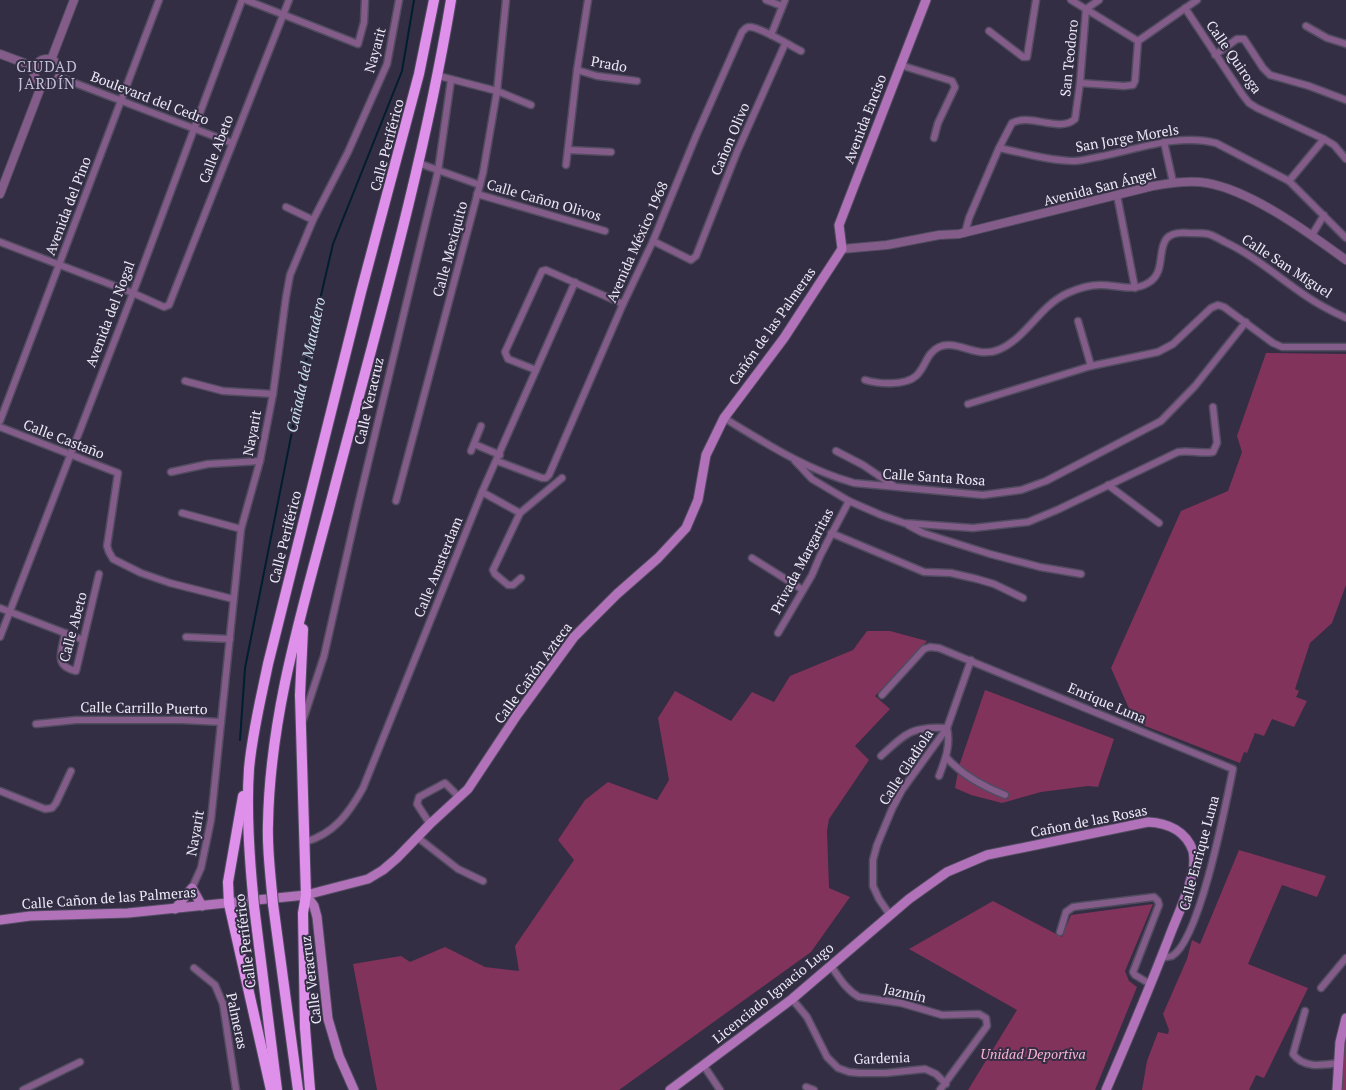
<svg xmlns="http://www.w3.org/2000/svg" width="1346" height="1090" viewBox="0 0 1346 1090" font-family="'PT Serif',serif">
  <rect width="100%" height="100%" fill="#332e43"/>
  <g fill="#82335b">
    <path d="M1266 353 1346 354V585L1332 623 1310 643 1295 689 1299 691 1296 697 1307 701 1294 727 1272 719 1264 736 1255 733 1247 753 1244 752 1240 763 1135 722 1111 668 1181 511 1228 491 1242 452 1237 436Z"/>
    <path d="M867 631H890L927 641 875 696 890 709 855 746 869 760 829 819 827 831 829 888 850 897 811 952 619 1090H377L353 964 401 956 410 962 445 947 485 967 519 971 515 946 574 860 558 840 585 800 608 782 657 800 669 780 658 718 675 691 731 721 752 692 774 702 790 676 853 650Z"/>
    <path d="M985 690 1114 739 1098 787 1088 786 1041 792 1002 803 971 795 955 788 959 766Z"/>
    <path d="M1239 850 1326 876 1317 897 1282 885 1248 964 1308 988 1264 1078 1256 1075 1249 1090H1142L1147 1061 1158 1032 1168 1034 1169 1030 1163 1014 1187 959 1192 940 1200 944Z"/>
    <path d="M993 901 1062 937 1071 915 1153 904 1125 971 1129 981 1137 987 1095 1090H968L1017 1010 909 949Z"/>
    <path d="M1346 1018V1090H1337Z"/>
  </g>
  <g fill="none" stroke-linecap="round" stroke-linejoin="round">
    <path stroke="#001e2f" stroke-width="2" d="M240 740 245 668 308 351 333 244 402 71 414 0"/>
    <g stroke="#514c60" stroke-width="9">
      <g id="minor">
        <path d="M246 0 358 44 364 22 365 0"/>
        <path d="M766 0 782 6"/>
        <path d="M1071 0 1138 41"/>
        <path d="M1185 8 1242 94 1249 103 1257 108 1324 139 1334 145 1346 159"/>
        <path d="M1306 26 1327 38 1346 44"/>
        <path d="M989 31 1023 57H1027L1036 0"/>
        <path d="M771 35 785 0"/>
        <path d="M1215 55 1237 39H1244L1263 68 1270 75 1309 86 1346 100"/>
        <path d="M900 65 952 81 955 87 938 123 934 138"/>
        <path d="M577 70 597 76 637 81"/>
        <path d="M439 76 497 91 531 105"/>
        <path d="M59 77 232 143"/>
        <path d="M1080 83 1124 86 1133 85 1135 81 1138 41 1197 0"/>
        <path d="M1164 142 1173 182"/>
        <path d="M999 148C1024 153 1050 161 1075 161 1083 161 1091 158 1098 157 1136 150 1177 133 1216 143L1289 181 1346 238"/>
        <path d="M568 150 611 152"/>
        <path d="M418 163 480 185"/>
        <path d="M566 165 577 70 588 0"/>
        <path d="M1289 181 1324 139"/>
        <path d="M477 194 605 231"/>
        <path d="M1117 195 1135 288"/>
        <path d="M286 207 313 220"/>
        <path d="M965 233 969 218 999 148 1012 123C1030 113 1060 133 1075 119L1080 83 1086 9 1099 0"/>
        <path d="M1312 235 1324 215"/>
        <path d="M653 241 691 260 696 256 737 152 785 44"/>
        <path d="M0 242 133 293 164 307 169 305 289 0"/>
        <path d="M1078 321 1091 366"/>
        <path d="M536 370 508 359 505 352 542 271 546 270 623 304"/>
        <path d="M865 380C878 384 905 386 916 376 926 367 926 353 939 347 957 339 977 359 998 350 1026 339 1040 305 1068 293 1079 288 1088 285 1100 285 1117 285 1133 292 1148 283 1173 269 1146 229 1189 233 1195 233 1202 233 1208 234 1213 235 1219 239 1225 242 1255 256 1279 278 1306 296 1319 305 1333 312 1346 318"/>
        <path d="M185 381 223 391 273 394"/>
        <path d="M968 404 1091 366 1158 352 1173 344 1211 308 1218 305 1224 307 1273 343 1282 347H1346"/>
        <path d="M724 418C767 444 805 469 854 483L983 495 1021 490 1046 481 1161 421 1195 386 1246 322"/>
        <path d="M0 421 159 0"/>
        <path d="M0 427 118 473 107 546 109 552 113 559 141 573 170 583 233 599"/>
        <path d="M474 444 500 455"/>
        <path d="M471 451 481 426"/>
        <path d="M836 451 863 465 894 486"/>
        <path d="M497 461 542 478H546L549 475 623 304 653 241 696 136 742 32C745 29 746 27 749 27 758 26 791 46 801 51"/>
        <path d="M795 461 812 479 849 501 881 515 904 523 973 528 1028 522 1057 510 1178 452C1190 450 1201 454 1213 452L1217 443 1213 407"/>
        <path d="M171 472 208 464 260 461"/>
        <path d="M1108 485 1159 523"/>
        <path d="M482 492 520 513"/>
        <path d="M396 501 483 173 497 91 506 0"/>
        <path d="M182 513 241 529"/>
        <path d="M908 525 923 533 990 554 1040 567 1081 574"/>
        <path d="M831 533 924 572 951 573 977 579 994 584 1023 598"/>
        <path d="M752 558 803 590"/>
        <path d="M521 578 513 585H508L495 574 493 570 520 513 562 478"/>
        <path d="M0 608 83 640"/>
        <path d="M65 633C62 651 53 666 76 671L99 574"/>
        <path d="M778 633 812 575 820 556 849 501"/>
        <path d="M0 637 133 293 242 0"/>
        <path d="M186 637 230 639"/>
        <path d="M882 695 924 649 930 647 939 648 1233 769C1226 803 1200 940 1172 956 1169 957 1164 957 1161 958"/>
        <path d="M303 720 324 656 359 501 438 171 451 80"/>
        <path d="M36 724 76 720H182L221 722"/>
        <path d="M881 756C906 733 912 726 947 728 951 745 945 760 939 776"/>
        <path d="M946 757C962 775 982 786 1005 795"/>
        <path d="M0 791 45 809 52 808 56 803 71 771"/>
        <path d="M430 824 417 804 419 797 445 783 459 797"/>
        <path d="M417 837 458 869 483 881"/>
        <path d="M305 842C334 834 349 813 363 788L482 492 575 282"/>
        <path d="M192 888 201 868 211 820 241 529 260 461 273 394 286 297 290 275 313 220 348 152 387 64 399 0"/>
        <path d="M890 915 879 899 873 886V860L877 845 892 809 902 790 947 728 971 660"/>
        <path d="M1060 932 1066 912 1073 907 1154 897 1158 901 1159 905 1133 972 1135 975 1150 984"/>
        <path d="M831 966C839 977 846 990 859 997L901 1003 942 1015 979 1014 986 1018 987 1026 940 1090"/>
        <path d="M194 968 215 985 223 1004 236 1090"/>
        <path d="M1321 988 1346 958"/>
        <path d="M792 999 807 1017 827 1057 838 1068 849 1072 860 1073H886L925 1069 936 1074 946 1084"/>
        <path d="M1305 1011 1293 1054C1304 1069 1323 1065 1339 1063"/>
        <path d="M704 1066 720 1090"/>
        <path d="M806 1087 814 1090"/>
        <path d="M23 1090 80 1062"/>
      </g>
    </g>
    <g stroke="#514c60" stroke-width="10">
      <g id="tertiary">
        <path d="M0 54 35 67"/>
        <circle cx="47" cy="72" r="13"/>
        <path d="M51 60 74 0"/>
        <path d="M0 194 42 84"/>
        <path d="M842 249 887 245 939 235 959 234 1153 186C1171 183 1189 180 1207 183 1252 191 1309 233 1346 260"/>
      </g>
    </g>
    <g stroke="#514c60" stroke-width="11">
      <g id="secondary">
        <path d="M306 895 314 906 317 917 328 1019 339 1056 354 1090"/>
        <path d="M175 909 192 888 202 906"/>
        <path d="M0 920 30 916 128 913 306 895 368 879 383 870 397 858 430 824 468 789 517 715 574 637 617 594 658 558 686 528 698 500 706 455 724 418 784 338 842 249 839 225 926 0"/>
        <path d="M670 1090 792 999 909 899 947 872 987 855 1148 822C1168 823 1186 831 1193 851 1194 856 1194 865 1193 870 1189 892 1178 914 1170 935 1150 987 1128 1039 1106 1090"/>
        <path d="M1337 1090 1340 1042 1346 1018"/>
      </g>
    </g>
    <g stroke="#514c60" stroke-width="12">
      <g id="trunk">
        <path d="M303 629 300 695 306 895 303 913 305 1028 310 1090"/>
        <path d="M243 796 228 882 229 904 271 1090"/>
        <path d="M272 893C270 870 267 847 268 824 270 707 307 595 336 482 378 323 424 163 451 0"/>
        <path d="M253 895C249 853 246 812 249 769 252 734 261 698 268 664L361 292 419 74 434 0"/>
        <path d="M273 904 298 1090"/>
        <path d="M254 906 277 1090"/>
      </g>
    </g>
    <use href="#minor" stroke="#845c89" stroke-width="6"/>
    <use href="#tertiary" stroke="#845c89" stroke-width="8"/>
    <use href="#secondary" stroke="#b172b9" stroke-width="9"/>
    <use href="#trunk" stroke="#de90ea" stroke-width="10"/>
    <g stroke="#514c60" stroke-width="12" stroke-linecap="butt">
      <g id="trunk-bridge">
        <path d="M272 893 273 904"/>
        <path d="M253 895 254 906"/>
      </g>
    </g>
    <use href="#trunk-bridge" stroke="#de90ea" stroke-width="10"/>
  </g>
  <g text-anchor="middle" stroke-width="4" stroke-linejoin="round" paint-order="stroke">
    <g font-size="14" fill="#ece9f7" stroke="#332e43">
      <text transform="translate(375 50) rotate(-75)" y="5">Nayarit</text>
      <text transform="translate(1234 57) rotate(55)" y="5">Calle Quiroga</text>
      <text transform="translate(1069 58) rotate(-84)" y="5">San Teodoro</text>
      <text transform="translate(609 64) rotate(10)" y="5">Prado</text>
      <text transform="translate(150 98) rotate(21)" y="5">Boulevard del Cedro</text>
      <text transform="translate(865 119) rotate(-69)" y="5">Avenida Enciso</text>
      <text transform="translate(1127 138) rotate(-10)" y="5">San Jorge Morels</text>
      <text transform="translate(730 139) rotate(-67)" y="5">Cañon Olivo</text>
      <text transform="translate(387 145) rotate(-75)" y="5">Calle Periférico</text>
      <text transform="translate(216 149) rotate(-69)" y="5">Calle Abeto</text>
      <text transform="translate(1100 187) rotate(-14)" y="5">Avenida San Ángel</text>
      <text transform="translate(544 200) rotate(16)" y="5">Calle Cañon Olivos</text>
      <text transform="translate(68 206) rotate(-69)" y="5">Avenida del Pino</text>
      <text transform="translate(637 242) rotate(-66)" y="5">Avenida México 1968</text>
      <text transform="translate(450 249) rotate(-75)" y="5">Calle Mexiquito</text>
      <text transform="translate(1287 266) rotate(33)" y="5">Calle San Miguel</text>
      <text transform="translate(110 314) rotate(-69)" y="5">Avenida del Nogal</text>
      <text transform="translate(772 326) rotate(-55)" y="5">Cañón de las Palmeras</text>
      <text transform="translate(369 401) rotate(-77)" y="5">Calle Veracruz</text>
      <text transform="translate(252 433) rotate(-79)" y="5">Nayarit</text>
      <text transform="translate(64 439) rotate(21)" y="5">Calle Castaño</text>
      <text transform="translate(934 477) rotate(4)" y="5">Calle Santa Rosa</text>
      <text transform="translate(285 537) rotate(-76)" y="5">Calle Periférico</text>
      <text transform="translate(802 561) rotate(-62)" y="5">Privada Margaritas</text>
      <text transform="translate(438 567) rotate(-68)" y="5">Calle Amsterdam</text>
      <text transform="translate(73 627) rotate(-75)" y="5">Calle Abeto</text>
      <text transform="translate(533 673) rotate(-54)" y="5">Calle Cañón Azteca</text>
      <text transform="translate(1107 703) rotate(23)" y="5">Enrique Luna</text>
      <text transform="translate(144 708) rotate(1)" y="5">Calle Carrillo Puerto</text>
      <text transform="translate(906 767) rotate(-57)" y="5">Calle Gladiola</text>
      <text transform="translate(1089 821) rotate(-11)" y="5">Cañon de las Rosas</text>
      <text transform="translate(195 833) rotate(-80)" y="5">Nayarit</text>
      <text transform="translate(1199 853) rotate(-75)" y="5">Calle Enrique Luna</text>
      <text transform="translate(109 898) rotate(-4)" y="5">Calle Cañon de las Palmeras</text>
      <text transform="translate(245 941) rotate(-97)" y="5">Calle Periférico</text>
      <text transform="translate(311 980) rotate(-97)" y="5">Calle Veracruz</text>
      <text transform="translate(773 993) rotate(-39)" y="5">Licenciado Ignacio Lugo</text>
      <text transform="translate(905 993) rotate(13)" y="5">Jazmín</text>
      <text transform="translate(237 1021) rotate(78)" y="5">Palmeras</text>
      <text transform="translate(882 1058) rotate(-2)" y="5">Gardenia</text>
    </g>
    <g font-size="14" font-style="italic" fill="#fbb3d2" stroke="#332e43">
      <text x="1033" y="1059">Unidad Deportiva</text>
    </g>
    <g font-size="15" letter-spacing="1" fill="#c4bfd9" stroke="#332e43">
      <text x="47" y="72">CIUDAD<tspan x="47" dy="17">JARDÍN</tspan></text>
    </g>
    <g font-size="15" font-style="italic" fill="#cae0ef" stroke="#332e43">
      <text transform="translate(306 365) rotate(-78)" y="5">Cañada del Matadero</text>
    </g>
  </g>
</svg>
